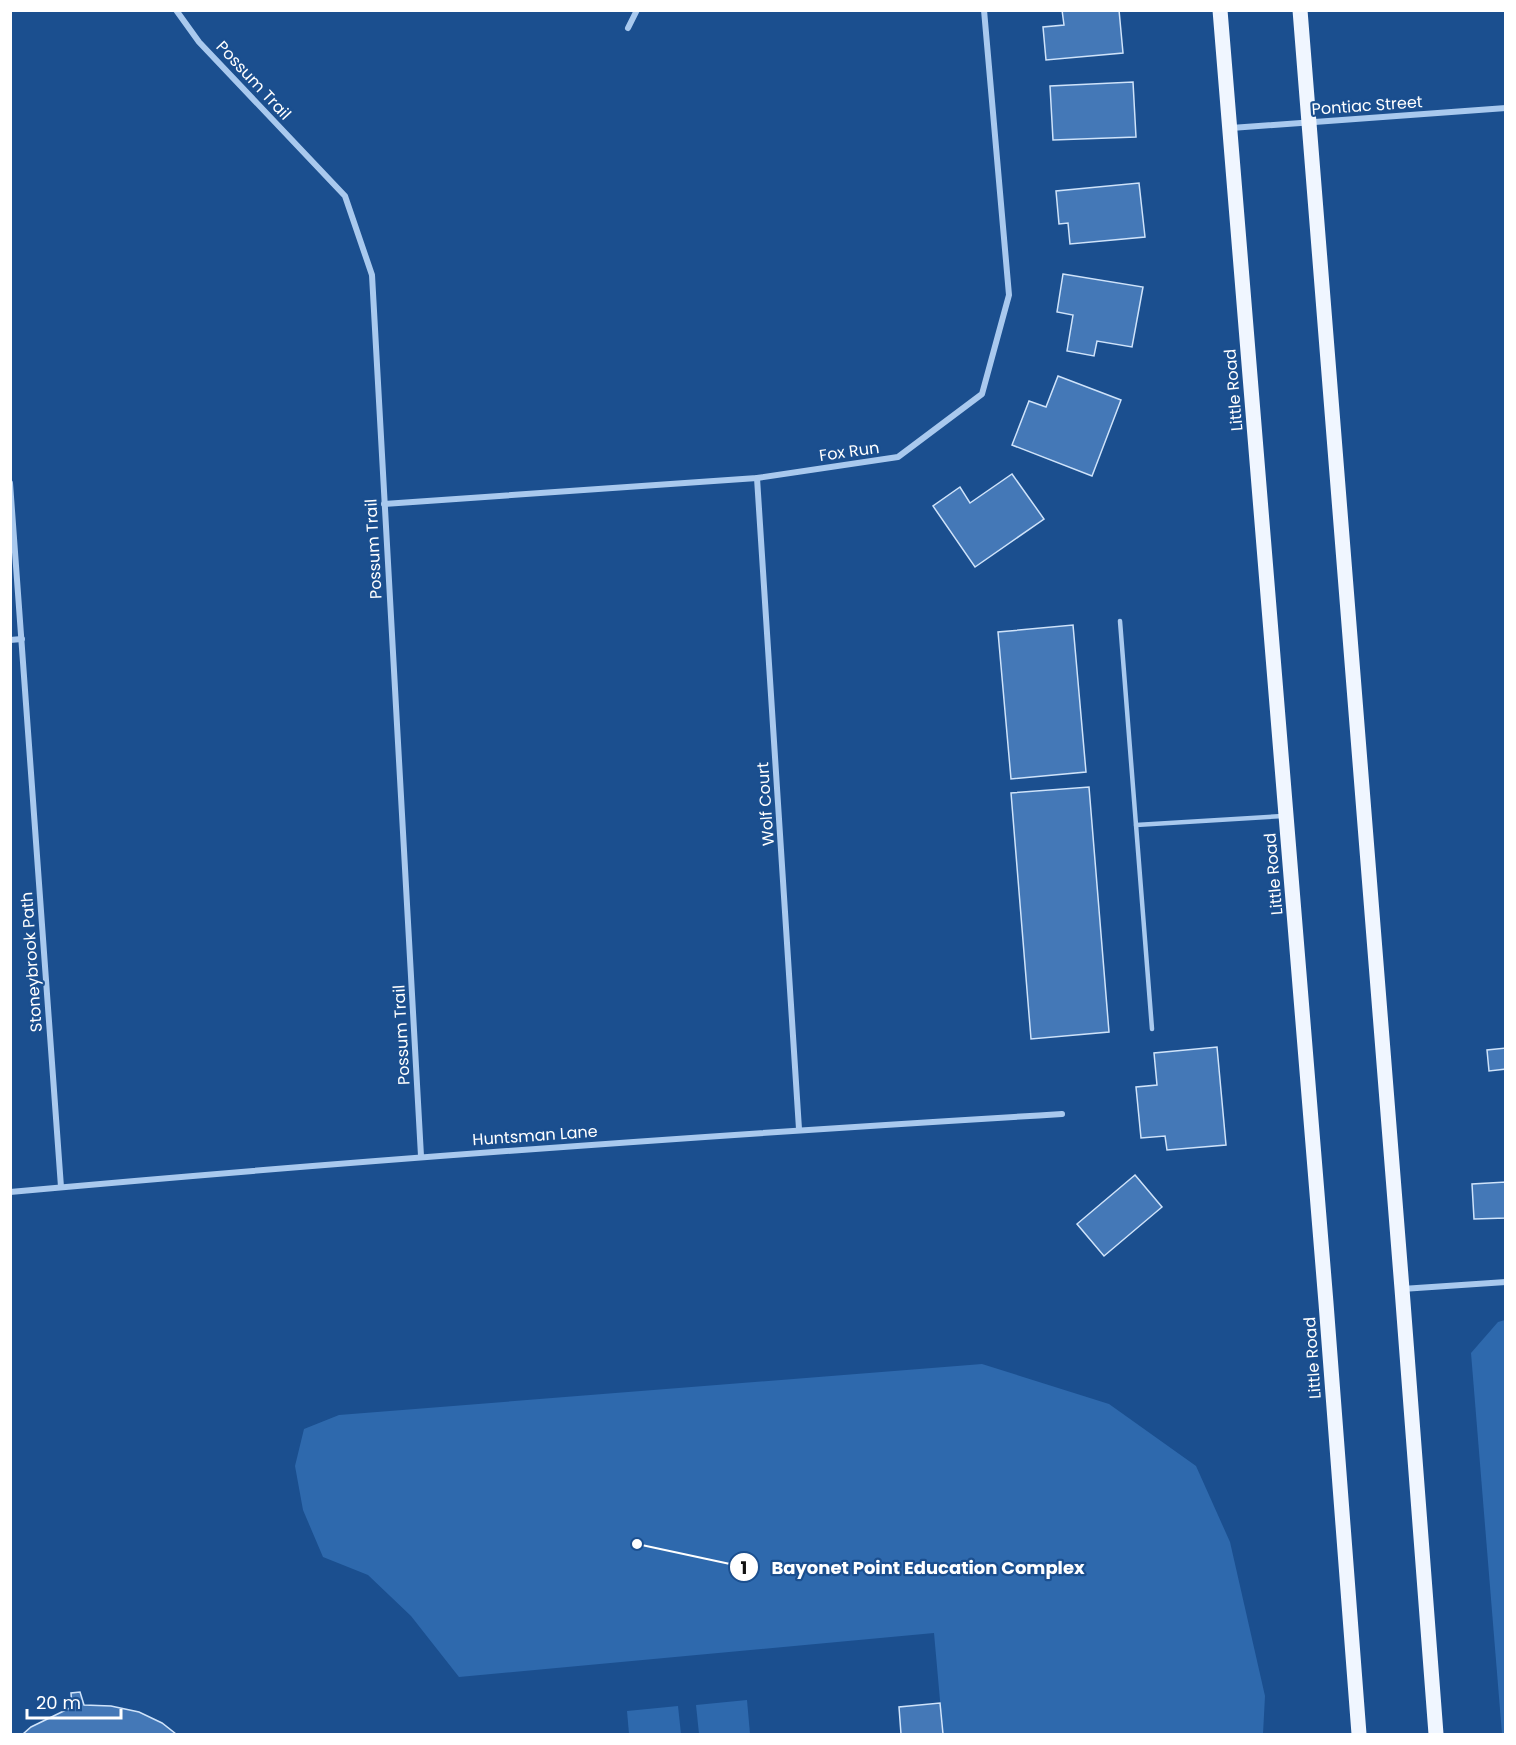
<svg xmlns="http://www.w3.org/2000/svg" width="1516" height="1745" viewBox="0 0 1516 1745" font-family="Poppins,sans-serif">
  <rect width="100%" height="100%" fill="#1b4f8f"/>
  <g fill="#2e69ad">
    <path d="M1505 1320 1506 1734H1502L1471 1353 1498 1322Z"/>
    <path d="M982 1364 1109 1404 1196 1466 1230 1542 1265 1696 1263 1734H943L934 1633 459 1677 411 1616 368 1575 323 1557 303 1510 295 1466 304 1429 339 1415Z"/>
    <path d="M747 1700 750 1734H699L696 1705Z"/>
    <path d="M678 1706 681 1734H629L627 1711Z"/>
  </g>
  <g fill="#4478b7" stroke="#cfe3fa" stroke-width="1.5">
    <path d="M1062 10H1119L1123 53 1046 60 1043 27 1064 25Z"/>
    <path d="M1133 82 1136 137 1053 140 1050 86Z"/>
    <path d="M1139 183 1145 237 1070 244 1068 223 1059 224 1056 191Z"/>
    <path d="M1063 274 1143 287 1132 347 1097 341 1094 356 1067 351 1073 315 1057 312Z"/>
    <path d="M1058 376 1121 400 1092 476 1012 445 1029 401 1046 407Z"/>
    <path d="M1012 474 1044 519 975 567 933 506 960 487 970 503Z"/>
    <path d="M1073 625 1086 772 1011 779 998 632Z"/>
    <path d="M1089 787 1109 1032 1031 1039 1011 793Z"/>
    <path d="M1217 1047 1226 1145 1167 1150 1165 1136 1141 1138 1136 1087 1157 1085 1154 1053Z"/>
    <path d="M1506 1048V1069L1489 1071 1487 1050Z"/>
    <path d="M1135 1175 1162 1207 1104 1256 1077 1224Z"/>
    <path d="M1506 1182V1218L1474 1219 1472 1184Z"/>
    <path d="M80 1692 84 1705 111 1706 139 1712 162 1723 176 1734H23L31 1727 72 1707 71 1693Z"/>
    <path d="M940 1703 943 1734H901L899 1707Z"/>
  </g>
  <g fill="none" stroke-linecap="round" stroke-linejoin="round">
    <g stroke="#a9c9ee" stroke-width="4.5">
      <path d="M1120 621 1152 1029"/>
      <path d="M1136 825 1283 816"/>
    </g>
    <g stroke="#a9c9ee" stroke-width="6">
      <path d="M176 10 199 42 345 196 372 275 421 1156"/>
      <path d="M628 28 637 10"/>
      <path d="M1231 128 1506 108"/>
      <path d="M757 478 799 1129"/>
      <path d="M10 483 61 1187"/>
      <path d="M384 504 757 478 898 457 982 394 1009 295 984 10"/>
      <path d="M10 640 22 639"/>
      <path d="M10 1192C361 1160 711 1135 1062 1114"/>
      <path d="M1402 1289 1506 1282"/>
    </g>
    <g stroke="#f0f6ff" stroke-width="15">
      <path d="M1220 10 1326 1303 1359 1734"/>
      <path d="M1300 10 1402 1289 1436 1734"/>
    </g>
  </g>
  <g text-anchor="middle" stroke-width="4.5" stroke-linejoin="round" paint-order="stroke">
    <g font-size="16" fill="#fff" stroke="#1b4f8f">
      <text transform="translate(254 80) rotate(47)" y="6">Possum Trail</text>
      <text transform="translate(1367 105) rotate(-4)" y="6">Pontiac Street</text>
      <text transform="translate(1233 390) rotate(-95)" y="6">Little Road</text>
      <text transform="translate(849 451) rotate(-8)" y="6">Fox Run</text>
      <text transform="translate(373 549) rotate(-93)" y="6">Possum Trail</text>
      <text transform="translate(765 804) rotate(-94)" y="6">Wolf Court</text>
      <text transform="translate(1273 874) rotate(-95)" y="6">Little Road</text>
      <text transform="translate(31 962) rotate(-94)" y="6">Stoneybrook Path</text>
      <text transform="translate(401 1035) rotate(-93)" y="6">Possum Trail</text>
      <text transform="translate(535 1135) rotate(-4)" y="6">Huntsman Lane</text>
      <text transform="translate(1312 1358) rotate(-94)" y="6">Little Road</text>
    </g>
  </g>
  <path fill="none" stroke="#fff" stroke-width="2" d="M637 1544L744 1567"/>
  <g fill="#fff" stroke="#1b4f8f" stroke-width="2">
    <circle cx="637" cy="1544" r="6"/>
    <circle cx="744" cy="1567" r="15"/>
  </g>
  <g font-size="18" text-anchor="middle" font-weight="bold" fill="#111">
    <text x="744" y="1574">1</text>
  </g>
  <g font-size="18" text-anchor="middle" font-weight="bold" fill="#fff" stroke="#1b4f8f" stroke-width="4.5" stroke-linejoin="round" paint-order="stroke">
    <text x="928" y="1574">Bayonet Point Education Complex</text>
  </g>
  <rect width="1516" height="1745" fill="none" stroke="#ffffff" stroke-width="24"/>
  <path d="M27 1709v9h94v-9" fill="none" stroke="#ffffff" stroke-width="3"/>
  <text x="36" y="1709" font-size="18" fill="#ffffff" stroke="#1b4f8f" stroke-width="4.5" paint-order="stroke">20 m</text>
</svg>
